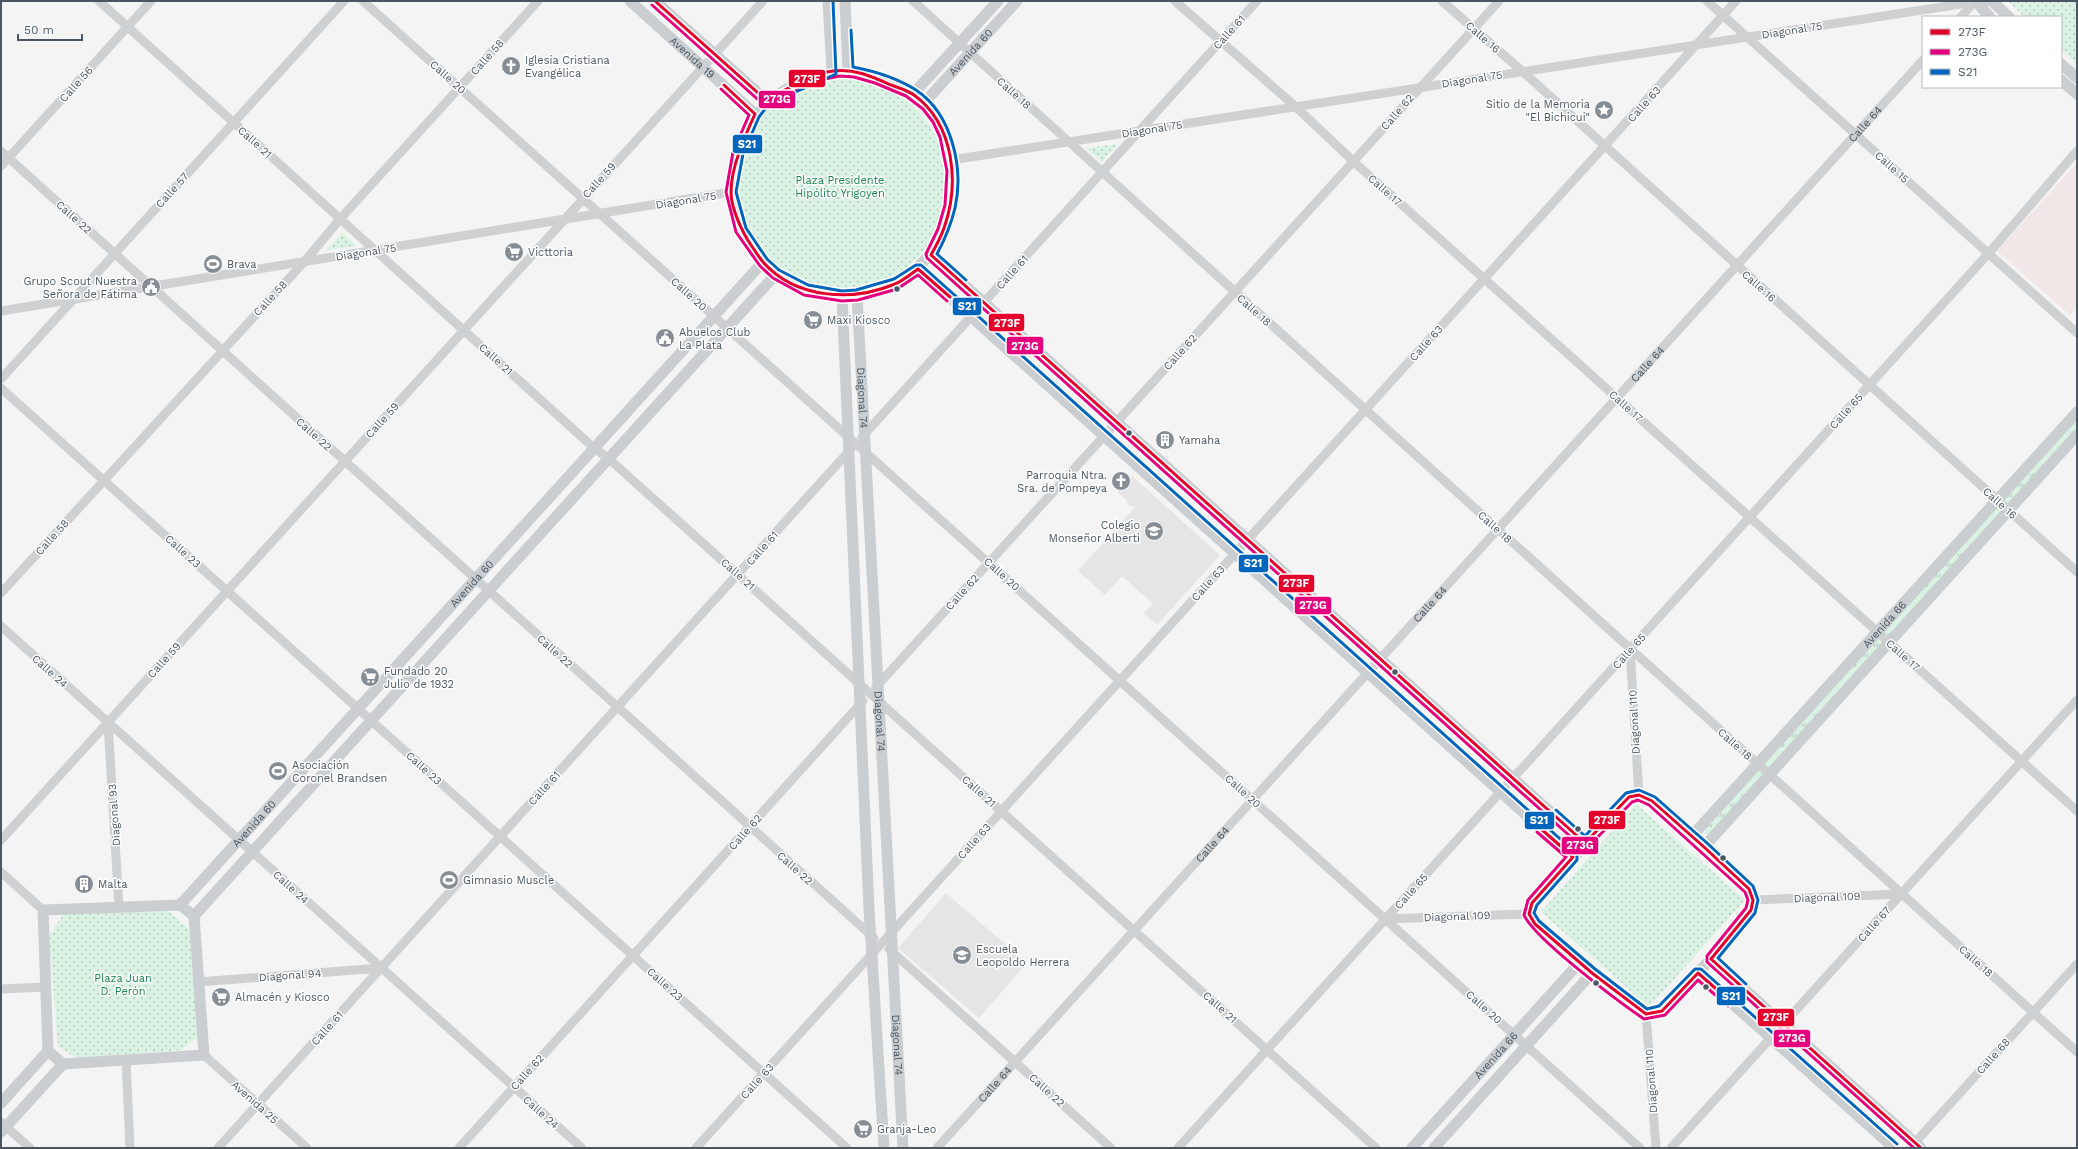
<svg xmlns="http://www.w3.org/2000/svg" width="2078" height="1149" viewBox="0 0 2078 1149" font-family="'Work Sans',sans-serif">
  <defs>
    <pattern id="grass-tufts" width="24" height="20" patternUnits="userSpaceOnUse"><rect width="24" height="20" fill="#d9f2e3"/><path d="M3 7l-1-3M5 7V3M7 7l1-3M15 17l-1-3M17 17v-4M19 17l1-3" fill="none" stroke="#b2c7bb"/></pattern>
    <pattern id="park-dots" width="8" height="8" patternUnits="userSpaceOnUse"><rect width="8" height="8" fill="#d9f2e3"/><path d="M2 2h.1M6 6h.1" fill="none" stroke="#b2c7bb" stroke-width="1.8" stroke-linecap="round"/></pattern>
  </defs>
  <rect width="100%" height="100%" fill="#f4f4f4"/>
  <g fill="#e6e5e6">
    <path d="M1132 476 1220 555 1157 625 1144 613 1153 604 1122 576 1105 595 1078 571 1135 507 1127 504 1126 499 1117 492Z"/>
    <path d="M946 893 1027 963 979 1018 898 948Z"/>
  </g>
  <path fill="#f1e7e6" d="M2077 163V307L2070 315 1997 251Z"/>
  <path fill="url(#grass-tufts)" d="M2077 418V429L1712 835H1705V828Z"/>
  <g fill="url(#park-dots)">
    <path d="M2008 1H2077V64L2061 49V17H2025Z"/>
    <circle cx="841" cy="184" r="106"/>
    <path d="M1118 144 1102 162 1086 148Z"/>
    <path d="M342 233 357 246 326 250Z"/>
    <path d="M1636 804 1745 900 1649 1007 1541 912Z"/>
    <path d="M168 911 189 929 198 1037 181 1050 76 1058 58 1046 49 935 64 914Z"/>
  </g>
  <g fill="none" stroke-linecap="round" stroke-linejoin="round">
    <g stroke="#ced0d2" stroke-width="9">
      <path d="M99 1 594 448 608 458 1376 1148"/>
      <path d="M363 1 1640 1148"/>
      <path d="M913 1 2077 1052"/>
      <path d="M1175 1 1296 107 1353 161 2077 811"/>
      <path d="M1442 1 1522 71 2077 572"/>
      <path d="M1707 1 2077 333"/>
      <path d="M1961 17 1974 2"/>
      <path d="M1 151 874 938"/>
      <path d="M951 160 1974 2H1993"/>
      <path d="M1 166 151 1"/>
      <path d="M1 311 731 192"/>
      <path d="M1 379 344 1"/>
      <path d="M1 388 847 1148"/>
      <path d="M862 437 1257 1"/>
      <path d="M1 593 304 262 340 219 538 1"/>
      <path d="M1 626 582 1148"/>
      <path d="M1630 649 1639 795"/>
      <path d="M876 687 1499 1"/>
      <path d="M108 722 119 908"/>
      <path d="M1 840 763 1"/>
      <path d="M1 872 43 910"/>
      <path d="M1753 900 1901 894"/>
      <path d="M1385 919 1529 914"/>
      <path d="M889 949 1111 1148"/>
      <path d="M198 982 381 968"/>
      <path d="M1 989 46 987"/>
      <path d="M1646 1014 1656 1148"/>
      <path d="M204 1055 307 1148"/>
      <path d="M126 1060 130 1148"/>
      <path d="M1 1122 30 1148"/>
      <path d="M218 1148 851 449"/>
      <path d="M459 1148 863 701"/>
      <path d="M696 1148 1736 1"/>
      <path id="s1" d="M937 1148 1923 60"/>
      <path d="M1178 1148 1988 254 2077 151"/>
      <path d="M1671 1148 2077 700"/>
      <path d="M1910 1148 2077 964"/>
    </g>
    <g stroke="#caced1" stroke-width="11">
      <path id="s2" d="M630 1 755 114"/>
      <path d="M655 1 766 100"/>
      <path d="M828 1 832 71"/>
      <path d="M845 1 848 71"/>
      <path d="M1975 1 1990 17"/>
      <path d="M1995 1 1993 2 2009 17"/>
      <path d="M2061 64 2077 78"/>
      <circle cx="844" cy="184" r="111"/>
      <path d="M2061 80 2077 94"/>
      <path d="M913 94 998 1"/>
      <path id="s3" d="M924 103 1017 1"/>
      <path d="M931 255 1585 843"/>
      <path d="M918 269 1573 857"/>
      <path id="s4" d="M857 295 903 1148"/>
      <path d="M842 296 869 909 884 1148"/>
      <path d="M1639 795 1652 801 1704 847 1749 889 1753 900 1751 910 1711 959 1662 1011 1646 1014 1592 973 1535 924 1529 914 1532 903 1629 797Z"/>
      <path id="s5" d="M1692 836 2077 412"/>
      <path d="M1704 847 2077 435"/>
      <path id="s6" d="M180 905 763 262"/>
      <path d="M180 905 194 916 204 1055 63 1064 48 1051 43 910Z"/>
      <path d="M194 916 776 274"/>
      <path d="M1711 959 1921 1148"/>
      <path d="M1698 973 1894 1148"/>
      <path d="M1 1103 48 1051"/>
      <path d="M1 1132 63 1064"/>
      <path id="s7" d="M1412 1148 1580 962"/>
      <path d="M1434 1148 1592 973"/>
    </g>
    <g stroke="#fff" stroke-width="6">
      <g id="bus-1">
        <path d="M655 1 766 100C786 90 810 74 833 71 854 68 873 77 891 85 899 88 907 90 914 95 954 124 960 183 944 228 941 237 936 246 931 255L1585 843 1629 797 1639 795 1652 801 1704 847 1749 889 1753 900 1751 910 1711 959 1921 1148"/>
        <path d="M724 85 755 114C745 136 731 167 731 192 731 208 742 232 751 245 755 251 759 257 763 262 796 299 852 302 895 284 903 281 911 274 918 269L950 297"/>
        <path d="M1540 828 1573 857 1532 903 1529 914 1535 924 1592 973 1646 1014 1662 1011 1698 973 1731 1002"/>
      </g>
    </g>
    <g stroke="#fff" stroke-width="6">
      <g id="bus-2">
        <path d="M652 5 764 105 820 80 840 76 854 77 875 83 906 96 923 109 933 122 940 137 947 171 945 205 938 229 926 254 927 258 1582 847H1588L1632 802 1638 800 1649 805 1745 892 1748 900 1746 908 1707 956V962L1914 1148"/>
        <path d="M721 89 749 115 733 152 726 192 736 232 760 266 773 278 804 295 842 301 858 300 897 289 918 275 947 301"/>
        <path d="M1537 832 1566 857 1528 900 1524 915C1535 939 1619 1002 1644 1019L1665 1015 1698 980 1728 1006"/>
      </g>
    </g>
    <g stroke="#fff" stroke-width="6">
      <g id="bus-3">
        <path d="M833 1 836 74 769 104 759 117 743 154 736 192 746 228 767 259 779 270 808 285 842 291 856 290 894 279 916 265H921L1577 854V860L1537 905 1534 913 1539 921 1595 969 1647 1009 1659 1006 1695 969H1701L1897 1144"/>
        <path d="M851 30 853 67C874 71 897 78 916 90 952 114 964 168 955 208 951 225 945 239 937 254L966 280"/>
        <path d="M1556 810 1585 836 1626 793 1639 790 1655 797 1707 843 1753 886 1758 900 1755 913 1718 958 1746 984"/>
      </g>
    </g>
    <use href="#bus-1" stroke="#e4002b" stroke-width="3"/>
    <use href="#bus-2" stroke="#e5007d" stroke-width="3"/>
    <use href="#bus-3" stroke="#0065bd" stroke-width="3"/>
  </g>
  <defs>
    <g id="church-disc" transform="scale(1)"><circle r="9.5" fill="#868d94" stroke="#fff"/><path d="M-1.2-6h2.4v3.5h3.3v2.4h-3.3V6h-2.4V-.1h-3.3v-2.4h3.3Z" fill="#fff"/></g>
    <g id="sight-disc" transform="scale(1)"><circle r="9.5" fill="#868d94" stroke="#fff"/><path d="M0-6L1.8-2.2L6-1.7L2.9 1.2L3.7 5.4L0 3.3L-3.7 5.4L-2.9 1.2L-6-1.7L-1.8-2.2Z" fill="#fff"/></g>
    <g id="supermarket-disc" transform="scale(1)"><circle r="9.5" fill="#868d94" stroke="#fff"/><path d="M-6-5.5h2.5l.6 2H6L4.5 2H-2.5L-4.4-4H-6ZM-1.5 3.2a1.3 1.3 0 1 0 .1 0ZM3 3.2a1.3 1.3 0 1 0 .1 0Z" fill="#fff"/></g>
    <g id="stadium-disc" transform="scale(1)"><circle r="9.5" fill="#868d94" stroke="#fff"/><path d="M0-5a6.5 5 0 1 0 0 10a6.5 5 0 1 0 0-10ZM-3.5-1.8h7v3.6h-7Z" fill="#fff"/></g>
    <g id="civic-disc" transform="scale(1)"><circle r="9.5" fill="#868d94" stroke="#fff"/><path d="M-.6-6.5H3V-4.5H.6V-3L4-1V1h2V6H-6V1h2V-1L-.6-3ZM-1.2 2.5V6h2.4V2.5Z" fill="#fff"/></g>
    <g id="building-disc" transform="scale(1)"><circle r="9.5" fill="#868d94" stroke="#fff"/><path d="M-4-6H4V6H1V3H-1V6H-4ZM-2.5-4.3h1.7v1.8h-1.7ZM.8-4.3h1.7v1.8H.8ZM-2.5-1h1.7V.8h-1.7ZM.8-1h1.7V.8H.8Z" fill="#fff"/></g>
    <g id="school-disc" transform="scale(1)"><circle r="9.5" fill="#868d94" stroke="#fff"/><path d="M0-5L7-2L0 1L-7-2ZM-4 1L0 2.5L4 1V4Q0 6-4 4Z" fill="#fff"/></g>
  </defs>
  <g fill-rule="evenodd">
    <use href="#church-disc" x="511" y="66"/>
    <use href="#sight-disc" x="1604" y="110"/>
    <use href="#supermarket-disc" x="514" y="252"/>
    <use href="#stadium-disc" x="213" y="264"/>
    <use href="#civic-disc" x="151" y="287"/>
    <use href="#supermarket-disc" x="813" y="320"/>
    <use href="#civic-disc" x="665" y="338"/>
    <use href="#building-disc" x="1165" y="440"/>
    <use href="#church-disc" x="1121" y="481"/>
    <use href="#school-disc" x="1154" y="531"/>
    <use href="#supermarket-disc" x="370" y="677"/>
    <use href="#stadium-disc" x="278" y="771"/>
    <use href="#stadium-disc" x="449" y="880"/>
    <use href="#building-disc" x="84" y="884"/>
    <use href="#school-disc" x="962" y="955"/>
    <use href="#supermarket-disc" x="221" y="997"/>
    <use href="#supermarket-disc" x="863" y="1129"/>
  </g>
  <g fill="#4a5661" stroke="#fff" stroke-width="1.5">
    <circle cx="897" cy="289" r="3.5"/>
    <circle cx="1129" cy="433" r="3.5"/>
    <circle cx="1395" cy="672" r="3.5"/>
    <circle cx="1578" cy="829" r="3.5"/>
    <circle cx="1723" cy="858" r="3.5"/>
    <circle cx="1596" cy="983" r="3.5"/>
    <circle cx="1706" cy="987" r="3.5"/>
  </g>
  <g text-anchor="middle" stroke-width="3" stroke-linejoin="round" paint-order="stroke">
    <g font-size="11" fill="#4a5661" stroke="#fff">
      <text transform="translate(1792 30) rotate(-9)" y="4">Diagonal 75</text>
      <text transform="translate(1229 32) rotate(-48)" y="4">Calle 61</text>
      <text transform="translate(1483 37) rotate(41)" y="4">Calle 16</text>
      <text dy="4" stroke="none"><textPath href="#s3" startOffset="69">Avenida 60</textPath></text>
      <text transform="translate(487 57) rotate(-48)" y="4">Calle 58</text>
      <text dy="4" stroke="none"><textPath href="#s2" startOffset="84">Avenida 19</textPath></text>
      <text transform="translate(448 77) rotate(42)" y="4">Calle 20</text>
      <text transform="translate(1472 79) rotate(-9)" y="4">Diagonal 75</text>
      <text transform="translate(76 84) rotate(-48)" y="4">Calle 56</text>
      <text transform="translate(1014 93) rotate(42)" y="4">Calle 18</text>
      <text transform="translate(1644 104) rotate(-48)" y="4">Calle 63</text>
      <text transform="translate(1397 112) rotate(-49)" y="4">Calle 62</text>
      <text dy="4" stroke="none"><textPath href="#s1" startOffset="1382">Calle 64</textPath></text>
      <text transform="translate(1152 129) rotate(-9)" y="4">Diagonal 75</text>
      <text transform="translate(255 142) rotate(42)" y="4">Calle 21</text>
      <text transform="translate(1892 167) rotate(42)" y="4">Calle 15</text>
      <text transform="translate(599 180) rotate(-48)" y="4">Calle 59</text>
      <text transform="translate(172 190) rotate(-48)" y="4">Calle 57</text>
      <text transform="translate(1385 190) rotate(42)" y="4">Calle 17</text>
      <text transform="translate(686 200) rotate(-9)" y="4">Diagonal 75</text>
      <text transform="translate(74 217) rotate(42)" y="4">Calle 22</text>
      <text transform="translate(366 252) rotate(-9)" y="4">Diagonal 75</text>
      <text transform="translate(1012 272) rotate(-48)" y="4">Calle 61</text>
      <text transform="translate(1759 286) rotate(42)" y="4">Calle 16</text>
      <text transform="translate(689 294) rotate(42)" y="4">Calle 20</text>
      <text transform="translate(270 298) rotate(-47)" y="4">Calle 58</text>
      <text transform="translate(1254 310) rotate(42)" y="4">Calle 18</text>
      <text transform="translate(1426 343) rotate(-48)" y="4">Calle 63</text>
      <text transform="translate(1180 352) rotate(-48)" y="4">Calle 62</text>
      <text transform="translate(496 359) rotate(42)" y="4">Calle 21</text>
      <text dy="4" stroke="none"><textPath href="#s1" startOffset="1058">Calle 64</textPath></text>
      <text dy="4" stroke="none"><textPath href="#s4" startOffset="103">Diagonal 74</textPath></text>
      <text transform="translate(1626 406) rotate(42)" y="4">Calle 17</text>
      <text transform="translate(1846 411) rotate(-48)" y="4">Calle 65</text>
      <text transform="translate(382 420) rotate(-48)" y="4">Calle 59</text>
      <text transform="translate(314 434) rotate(42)" y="4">Calle 22</text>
      <text transform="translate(2000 503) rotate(42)" y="4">Calle 16</text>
      <text transform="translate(1495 527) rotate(42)" y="4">Calle 18</text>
      <text transform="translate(52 537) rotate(-48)" y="4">Calle 58</text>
      <text transform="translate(762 548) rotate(-48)" y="4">Calle 61</text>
      <text transform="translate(183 551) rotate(42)" y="4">Calle 23</text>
      <text transform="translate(738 574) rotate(42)" y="4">Calle 21</text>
      <text transform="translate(1002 574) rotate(42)" y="4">Calle 20</text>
      <text transform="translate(1208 583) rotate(-48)" y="4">Calle 63</text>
      <text dy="4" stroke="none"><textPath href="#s6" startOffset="434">Avenida 60</textPath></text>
      <text transform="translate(962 592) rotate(-48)" y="4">Calle 62</text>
      <text dy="4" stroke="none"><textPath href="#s1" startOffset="734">Calle 64</textPath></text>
      <text dy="4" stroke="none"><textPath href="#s5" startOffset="286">Avenida 66</textPath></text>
      <text transform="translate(555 651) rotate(42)" y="4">Calle 22</text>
      <text transform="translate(1629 651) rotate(-48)" y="4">Calle 65</text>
      <text transform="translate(1903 655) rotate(42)" y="4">Calle 17</text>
      <text transform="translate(164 660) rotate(-48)" y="4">Calle 59</text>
      <text transform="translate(50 671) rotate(42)" y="4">Calle 24</text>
      <text dy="4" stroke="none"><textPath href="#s4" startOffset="427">Diagonal 74</textPath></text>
      <text transform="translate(1634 722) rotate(-93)" y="4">Diagonal 110</text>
      <text transform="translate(1735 744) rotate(42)" y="4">Calle 18</text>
      <text transform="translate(424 768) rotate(42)" y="4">Calle 23</text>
      <text transform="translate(544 788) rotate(-48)" y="4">Calle 61</text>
      <text transform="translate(979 791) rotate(42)" y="4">Calle 21</text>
      <text transform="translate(1243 791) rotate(42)" y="4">Calle 20</text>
      <text transform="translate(114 815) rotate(-94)" y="4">Diagonal 93</text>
      <text dy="4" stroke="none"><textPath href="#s6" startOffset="110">Avenida 60</textPath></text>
      <text transform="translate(745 832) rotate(-48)" y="4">Calle 62</text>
      <text transform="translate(974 841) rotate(-48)" y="4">Calle 63</text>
      <text dy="4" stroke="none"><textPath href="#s1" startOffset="410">Calle 64</textPath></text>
      <text transform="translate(795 868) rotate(42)" y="4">Calle 22</text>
      <text transform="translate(291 887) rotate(42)" y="4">Calle 24</text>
      <text transform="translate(1411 891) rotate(-48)" y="4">Calle 65</text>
      <text transform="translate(1827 897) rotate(-2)" y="4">Diagonal 109</text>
      <text transform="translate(1457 916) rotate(-2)" y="4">Diagonal 109</text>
      <text transform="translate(1874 924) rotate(-48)" y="4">Calle 67</text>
      <text transform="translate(1976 961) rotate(42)" y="4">Calle 18</text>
      <text transform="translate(290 975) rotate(-4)" y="4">Diagonal 94</text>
      <text transform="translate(665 984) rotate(42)" y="4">Calle 23</text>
      <text transform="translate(1220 1007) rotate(42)" y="4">Calle 21</text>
      <text transform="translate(1484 1007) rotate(42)" y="4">Calle 20</text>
      <text transform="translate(327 1028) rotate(-48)" y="4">Calle 61</text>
      <text dy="4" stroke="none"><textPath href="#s4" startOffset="751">Diagonal 74</textPath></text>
      <text dy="4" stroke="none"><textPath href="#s7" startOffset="125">Avenida 66</textPath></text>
      <text transform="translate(1993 1056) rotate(-48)" y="4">Calle 68</text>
      <text transform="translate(527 1072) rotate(-48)" y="4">Calle 62</text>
      <text transform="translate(757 1081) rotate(-48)" y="4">Calle 63</text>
      <text transform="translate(1651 1081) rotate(-94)" y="4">Diagonal 110</text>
      <text dy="4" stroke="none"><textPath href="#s1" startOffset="86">Calle 64</textPath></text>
      <text transform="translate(1047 1090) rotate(42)" y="4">Calle 22</text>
      <text transform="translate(255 1102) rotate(42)" y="4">Avenida 25</text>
      <text transform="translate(541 1112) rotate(42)" y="4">Calle 24</text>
    </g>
    <g font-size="11" fill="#4a5661" stroke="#fff" text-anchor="start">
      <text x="525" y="64">Iglesia Cristiana<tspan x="525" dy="13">Evangélica</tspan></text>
      <text x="1590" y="108" text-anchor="end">Sitio de la Memoria<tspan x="1590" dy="13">"El Bichicui"</tspan></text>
      <text x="528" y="256">Victtoria</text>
      <text x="227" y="268">Brava</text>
      <text x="137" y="285" text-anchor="end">Grupo Scout Nuestra<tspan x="137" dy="13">Señora de Fátima</tspan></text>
      <text x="827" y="324">Maxi Kiosco</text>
      <text x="679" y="336">Abuelos Club<tspan x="679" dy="13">La Plata</tspan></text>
      <text x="1179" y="444">Yamaha</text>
      <text x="1107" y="479" text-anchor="end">Parroquia Ntra.<tspan x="1107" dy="13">Sra. de Pompeya</tspan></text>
      <text x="1140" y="529" text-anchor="end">Colegio<tspan x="1140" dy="13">Monseñor Alberti</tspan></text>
      <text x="384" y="675">Fundado 20<tspan x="384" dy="13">Julio de 1932</tspan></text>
      <text x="292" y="769">Asociación<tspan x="292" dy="13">Coronel Brandsen</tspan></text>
      <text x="463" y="884">Gimnasio Muscle</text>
      <text x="98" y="888">Malta</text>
      <text x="976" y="953">Escuela<tspan x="976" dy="13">Leopoldo Herrera</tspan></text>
      <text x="235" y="1001">Almacén y Kiosco</text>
      <text x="877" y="1133">Granja-Leo</text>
    </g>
    <g font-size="11" fill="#17864f" stroke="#fff">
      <text x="840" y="184">Plaza Presidente<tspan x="840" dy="13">Hipólito Yrigoyen</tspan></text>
      <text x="123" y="982">Plaza Juan<tspan x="123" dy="13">D. Perón</tspan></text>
    </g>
  </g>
  <g stroke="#fff" stroke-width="1.5">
    <rect x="788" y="69" width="38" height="19" rx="4" fill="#e4002b"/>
    <rect x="758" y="90" width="38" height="19" rx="4" fill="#e5007d"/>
    <rect x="732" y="134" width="31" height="20" rx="4" fill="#0065bd"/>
    <rect x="952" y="297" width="30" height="19" rx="4" fill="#0065bd"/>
    <rect x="988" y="313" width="37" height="19" rx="4" fill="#e4002b"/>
    <rect x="1006" y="336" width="38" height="19" rx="4" fill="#e5007d"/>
    <rect x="1238" y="554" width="31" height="19" rx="4" fill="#0065bd"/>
    <rect x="1278" y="574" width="37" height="19" rx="4" fill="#e4002b"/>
    <rect x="1294" y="596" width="38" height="19" rx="4" fill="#e5007d"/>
    <rect x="1588" y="810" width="38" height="20" rx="4" fill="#e4002b"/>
    <rect x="1524" y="811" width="31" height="19" rx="4" fill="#0065bd"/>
    <rect x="1561" y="836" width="38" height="19" rx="4" fill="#e5007d"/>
    <rect x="1716" y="986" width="30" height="20" rx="4" fill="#0065bd"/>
    <rect x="1757" y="1008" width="38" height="19" rx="4" fill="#e4002b"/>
    <rect x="1773" y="1029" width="38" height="19" rx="4" fill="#e5007d"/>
  </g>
  <g font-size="11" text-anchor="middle" font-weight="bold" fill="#fff">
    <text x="807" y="83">273F</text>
    <text x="777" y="103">273G</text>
    <text x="747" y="148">S21</text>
    <text x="967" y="310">S21</text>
    <text x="1007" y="327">273F</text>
    <text x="1025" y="350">273G</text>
    <text x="1253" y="567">S21</text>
    <text x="1296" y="587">273F</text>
    <text x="1313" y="609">273G</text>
    <text x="1607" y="824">273F</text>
    <text x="1539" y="824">S21</text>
    <text x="1580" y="849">273G</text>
    <text x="1731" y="1000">S21</text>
    <text x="1776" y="1021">273F</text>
    <text x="1792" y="1042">273G</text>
  </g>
  <rect width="2078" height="1149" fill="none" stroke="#4a5661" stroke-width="4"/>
  <rect x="1922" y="16" width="140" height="72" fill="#ffffff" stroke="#b7bbc0"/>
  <rect x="1930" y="29" width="20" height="6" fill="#e4002b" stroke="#b7bbc0"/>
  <text x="1958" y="36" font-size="12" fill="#4a5661">273F</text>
  <rect x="1930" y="49" width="20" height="6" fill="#e5007d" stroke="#b7bbc0"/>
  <text x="1958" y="56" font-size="12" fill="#4a5661">273G</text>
  <rect x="1930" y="69" width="20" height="6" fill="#0065bd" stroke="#b7bbc0"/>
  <text x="1958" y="76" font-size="12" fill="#4a5661">S21</text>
  <path d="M18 34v6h64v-6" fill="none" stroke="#4a5661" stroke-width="2"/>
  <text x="24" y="34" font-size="12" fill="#4a5661" stroke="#ffffff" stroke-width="3" paint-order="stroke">50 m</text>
</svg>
